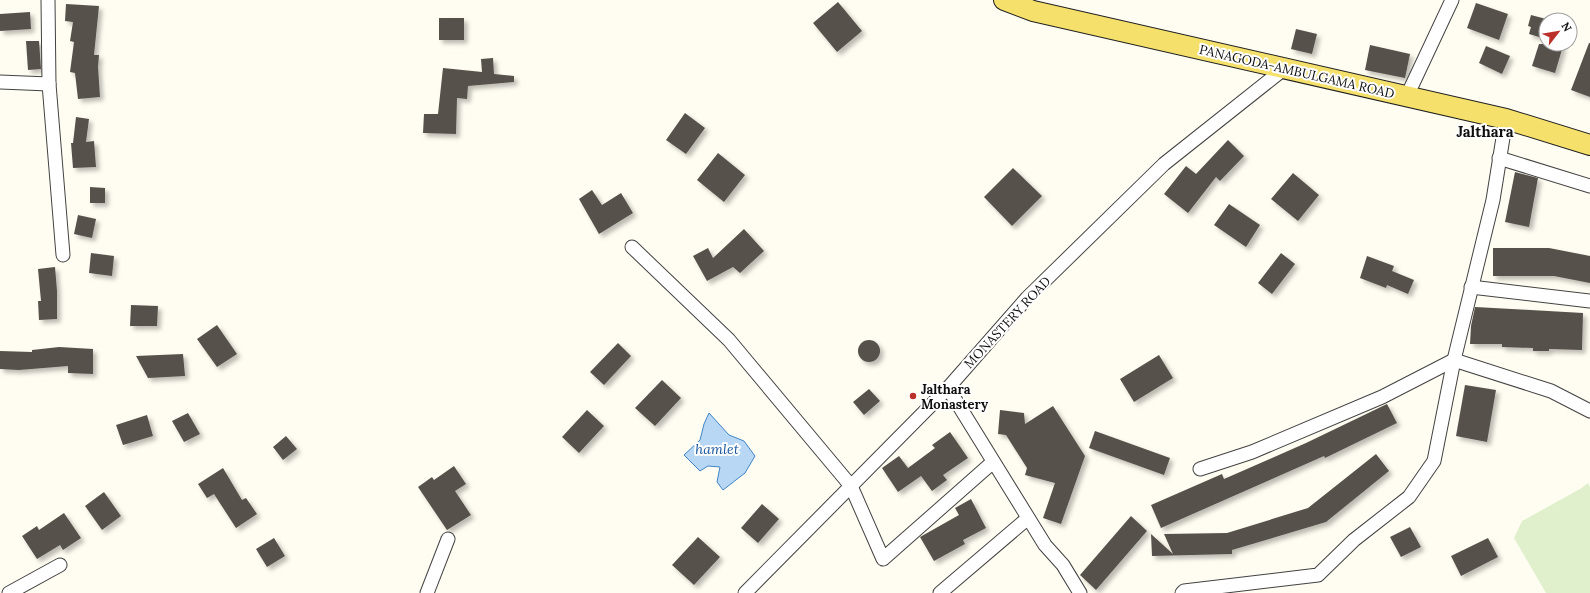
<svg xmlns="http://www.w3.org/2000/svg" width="1590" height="593" viewBox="0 0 1590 593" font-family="Lora,serif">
  <defs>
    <filter id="shadow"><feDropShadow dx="3.5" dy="3.5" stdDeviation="2" flood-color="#0004"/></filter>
  </defs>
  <rect width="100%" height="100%" fill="#fffdf1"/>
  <path fill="#e0f0cd" d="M1588 483 1590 487V593H1546L1514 538 1522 521 1580 489Z"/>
  <path fill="#b7d7f4" stroke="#4085c9" d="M709 413 729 435 744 441 755 456 745 473 723 490 717 482 720 467 708 466 700 471 684 455 700 440 704 424Z"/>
  <g fill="#57514b" filter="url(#shadow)">
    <path d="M838 2 862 31 837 52 813 23Z"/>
    <path d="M1476 3 1508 14 1499 40 1467 28Z"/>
    <path d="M66 4 99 6 94 55H99L98 67 100 97 78 99 75 73 70 72 74 42 70 41 73 22 65 21Z"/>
    <path d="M30 12 31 29 0 31V14Z"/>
    <path d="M1531 15 1546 19V39L1529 34 1531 27 1528 26Z"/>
    <rect x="439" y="18" width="25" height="22"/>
    <path d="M1296 29 1317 34 1312 54 1291 49Z"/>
    <path d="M26 41H39L41 69 28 70Z"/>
    <path d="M1589 43H1590V97L1571 90Z"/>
    <path d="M1539 44H1555L1563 46 1555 73 1532 66Z"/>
    <path d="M1370 45 1410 54 1405 78 1365 70Z"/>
    <path d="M1486 46 1510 56 1502 74 1479 63Z"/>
    <path d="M493 58 494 74 514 76V82L468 86 467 99 457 98 456 134 423 133 424 114H438L443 68 482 72 481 59Z"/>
    <path d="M685 113 705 128 686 154 666 140Z"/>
    <path d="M76 117 89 119 86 142 94 141 96 167 73 168 71 143H73Z"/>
    <path d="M1228 140 1244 156 1220 181 1216 177 1188 213 1164 194 1186 166 1196 174Z"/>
    <path d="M718 153 745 175 724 202 697 180Z"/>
    <path d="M1013 168 1042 196 1012 226 984 197Z"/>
    <path d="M1515 172 1538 178 1529 227 1505 222Z"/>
    <path d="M1293 173 1319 195 1298 221 1271 199Z"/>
    <path d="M90 187 105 188V203H90Z"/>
    <path d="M592 190 602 205 621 193 633 213 599 234 579 199Z"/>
    <path d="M1229 204 1260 225 1246 247 1214 225Z"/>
    <path d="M78 215 96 219 92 238 74 234Z"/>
    <path d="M744 229 764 251 740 273 733 267 707 281 693 256 708 248 713 258Z"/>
    <path d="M1493 248H1549L1590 256V283L1554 276H1493Z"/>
    <path d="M91 253 114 256 112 276 89 273Z"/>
    <path d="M1281 253 1295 264 1272 294 1258 283Z"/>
    <path d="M1367 256 1394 266 1392 271 1414 280 1408 294 1387 285 1386 288 1360 278Z"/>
    <path d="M55 267 57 291V319L39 320 38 301H41L38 269Z"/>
    <path d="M131 305 158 306 157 326H130Z"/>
    <path d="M1475 307 1583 313 1582 350 1549 349V351H1533V348L1502 347V344H1470L1471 326Z"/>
    <path d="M217 325 237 354 217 367 197 339Z"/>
    <circle cx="869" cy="351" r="11"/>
    <path d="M618 343 631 356 604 385 590 372Z"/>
    <path d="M59 347 93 349V374L68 373V366L19 370 0 369V351L32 352V350Z"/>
    <path d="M183 354 185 376 148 378 136 356Z"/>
    <path d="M1159 355 1173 378 1134 402 1120 379Z"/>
    <path d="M662 380 681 398 655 426 635 408Z"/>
    <path d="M1465 385 1496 390 1487 442 1456 436Z"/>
    <path d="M869 389 880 401 864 415 853 402Z"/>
    <path d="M1387 404 1397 423 1325 458 1324 456 1161 528 1151 505 1222 474 1224 479 1306 443Z"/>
    <path d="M1053 406 1085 456 1061 524 1043 518 1055 483 1025 475 1027 468 1006 435 998 434 1000 410 1024 413 1025 424Z"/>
    <path d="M587 410 604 426 579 453 562 437Z"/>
    <path d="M188 413 200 434 184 442 172 421Z"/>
    <path d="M147 415 153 436 123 445 116 425Z"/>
    <path d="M1095 431 1170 458 1164 475 1089 448Z"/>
    <path d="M950 432 968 458 943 475 947 480 932 491 921 476 898 492 882 468 899 456 908 468 935 448 932 445Z"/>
    <path d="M286 436 297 449 283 460 273 447Z"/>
    <path d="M1376 454 1389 471 1326 522 1232 550V554L1152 556 1151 534 1173 554 1164 534 1227 533 1308 508Z"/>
    <path d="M454 466 466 484 455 491 471 515 447 530 418 487 432 477 434 480Z"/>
    <path d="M223 468 242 500 246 498 257 514 236 528 214 494 207 498 198 484Z"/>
    <path d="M104 492 121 516 102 530 85 506Z"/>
    <path d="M971 499 986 528 963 540 965 544 934 561 920 537 959 515 955 508Z"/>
    <path d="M762 504 779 519 758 543 741 528Z"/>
    <path d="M64 513 81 538 63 550 60 545 37 559 22 536 37 526 39 530Z"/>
    <path d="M1131 516 1147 531 1096 590 1080 575Z"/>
    <path d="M1410 527 1421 547 1401 557 1390 537Z"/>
    <path d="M698 537 720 557 694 585 672 565Z"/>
    <path d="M274 538 285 556 267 567 256 549Z"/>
    <path d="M1488 538 1498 557 1461 576 1451 556Z"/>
  </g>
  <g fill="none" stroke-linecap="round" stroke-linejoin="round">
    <g stroke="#424242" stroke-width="15">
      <g id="minor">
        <path d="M48 0 49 84 63 255"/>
        <path d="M0 82 49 84"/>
        <path d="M1407 96 1452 0"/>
        <path d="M1499 158 1590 186"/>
        <path d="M632 247 729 340 851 486 883 559 993 462"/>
        <path d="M1471 287 1590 301"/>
        <path d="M948 388 1045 545 1063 565 1080 593"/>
        <path d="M1200 469 1252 452 1382 397 1454 360 1551 391 1590 411"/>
        <path d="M9 593 60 565"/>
        <path d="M427 593 448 539"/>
        <path d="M745 593 948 388 1027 298 1164 164 1285 68"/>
        <path d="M940 593 1028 518"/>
        <path d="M1182 593 1184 591 1318 575 1354 540 1409 497 1434 461 1454 360 1493 200 1506 119"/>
      </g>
    </g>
    <g stroke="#202020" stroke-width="22">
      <path id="primary" d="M1004 0 1033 11 1506 119 1590 145"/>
    </g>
    <use href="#minor" stroke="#fff" stroke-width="13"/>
    <use href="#primary" stroke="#f4e06b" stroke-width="20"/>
  </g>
  <circle fill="#bb312a" stroke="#fff" stroke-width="1.5" cx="913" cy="396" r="4"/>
  <g text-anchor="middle" stroke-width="4" stroke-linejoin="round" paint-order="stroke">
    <g font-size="13" fill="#0f0f0f" stroke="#fff">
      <text transform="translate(1297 71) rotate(13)" y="5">PANAGODA-AMBULGAMA ROAD</text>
      <text transform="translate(1007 322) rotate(-47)" y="5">MONASTERY ROAD</text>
    </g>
    <g font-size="13" font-weight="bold" fill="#0f0f0f" stroke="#fff" text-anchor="start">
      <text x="921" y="394">Jalthara<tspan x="921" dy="15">Monastery</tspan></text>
    </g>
    <g font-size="14" font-style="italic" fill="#1b589d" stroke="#fff">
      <text x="717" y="454">hamlet</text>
    </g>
    <g font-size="15" font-weight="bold" fill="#0f0f0f" stroke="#fff">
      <text x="1485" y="137">Jalthara</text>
    </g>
  </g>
  <g transform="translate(1558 32) rotate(59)"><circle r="19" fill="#ffffff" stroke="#9f9f9f"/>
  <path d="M0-3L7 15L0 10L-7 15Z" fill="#bb312a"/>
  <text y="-6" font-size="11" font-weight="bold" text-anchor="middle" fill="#0f0f0f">N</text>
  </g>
</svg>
